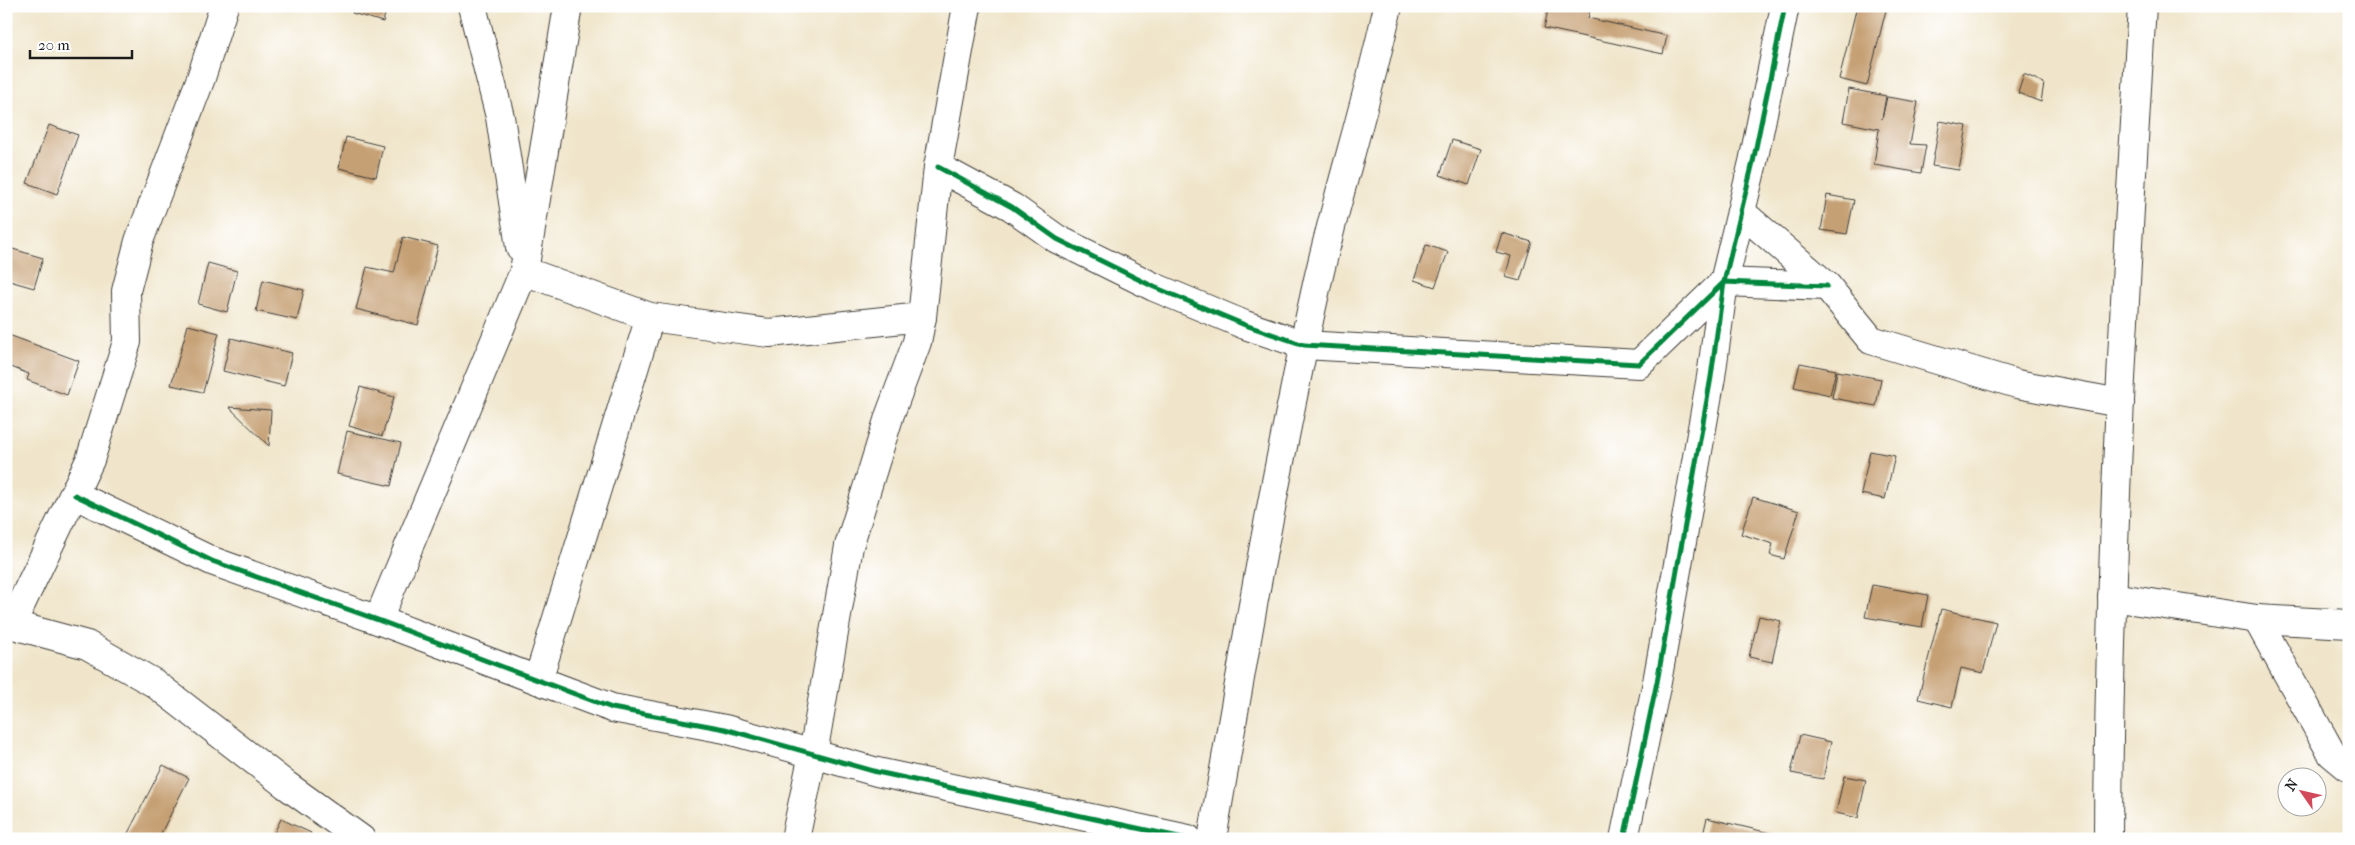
<svg xmlns="http://www.w3.org/2000/svg" width="2355" height="845" viewBox="0 0 2355 845" font-family="'IM FELL French Canon',serif">
  <rect width="100%" height="100%" fill="#fff"/>
  <filter id="ink" filterUnits="userSpaceOnUse"><feTurbulence type="fractalNoise" baseFrequency=".02" numOctaves="2"/><feDisplacementMap in="SourceGraphic" scale="10" xChannelSelector="R" yChannelSelector="G"/><feConvolveMatrix kernelMatrix="1 2 1 2 8 2 1 2 1" color-interpolation-filters="sRGB"/></filter>
  <filter id="wash" filterUnits="userSpaceOnUse"><feTurbulence type="fractalNoise" baseFrequency=".0096" numOctaves="4" result="noise"/><feDisplacementMap in="SourceGraphic" scale="20" xChannelSelector="R" yChannelSelector="G"/><feGaussianBlur stdDeviation="1.12" result="paint"/><feColorMatrix in="noise" values="0 0 0 0 0 0 0 0 0 0 0 0 0 0 0 0 0 1.4 0 .05"/><feComposite in="paint" operator="in"/></filter>
  <g filter="url(#wash)">
    <rect width="100%" height="100%" fill="#f0e5ca"/>
    <g id="blocks">
      <g fill="#c6a074">
        <path d="M354 6H387L383 22 352 13Z"/>
        <path d="M1549 6H1591L1588 18 1667 36 1663 54 1544 28Z"/>
        <path d="M1857 6H1887L1867 86 1839 79Z"/>
        <path d="M2024 74 2044 83 2041 102 2018 93Z"/>
        <path d="M1849 89 1886 96 1882 119 1887 97 1918 102 1910 144 1926 145 1921 173 1874 165 1879 129 1843 122Z"/>
        <path d="M1940 121 1967 126 1959 170 1932 166Z"/>
        <path d="M49 125 78 135 57 194 27 183Z"/>
        <path d="M346 137 383 146 376 177 339 168Z"/>
        <path d="M1452 140 1481 149 1469 185 1440 175Z"/>
        <path d="M1827 195 1854 200 1847 234 1821 230Z"/>
        <path d="M1502 233 1532 242 1520 281 1505 277 1511 256 1496 252Z"/>
        <path d="M403 237 438 246 418 325 356 309 367 267 394 273Z"/>
        <path d="M1426 245 1448 252 1435 287 1414 280Z"/>
        <path d="M6 247 43 258 34 288 6 280Z"/>
        <path d="M208 263 237 271 227 312 198 304Z"/>
        <path d="M263 280 304 290 297 320 256 311Z"/>
        <path d="M188 325 219 333 203 392 171 385Z"/>
        <path d="M6 334 79 361 67 395 27 380 29 374 6 365Z"/>
        <path d="M231 338 292 353 284 386 223 371Z"/>
        <path d="M1800 363 1836 370 1830 395 1794 387Z"/>
        <path d="M1837 371 1881 379 1876 406 1832 398Z"/>
        <path d="M360 387 394 397 382 436 349 426Z"/>
        <path d="M229 407 271 410 269 446Z"/>
        <path d="M347 431 401 443 391 486 337 474Z"/>
        <path d="M1870 451 1895 456 1885 499 1861 494Z"/>
        <path d="M1753 497 1799 511 1784 559 1770 555 1773 544 1741 534Z"/>
        <path d="M1872 585 1928 595 1922 627 1865 617Z"/>
        <path d="M1941 609 1996 622 1983 673 1961 668 1952 707 1918 699Z"/>
        <path d="M1759 616 1781 621 1772 662 1749 657Z"/>
        <path d="M1800 735 1831 742 1823 779 1791 773Z"/>
        <path d="M163 765 189 778 158 839H125Z"/>
        <path d="M1844 776 1866 780 1858 818 1836 813Z"/>
        <path d="M1707 818 1782 836V839H1702Z"/>
        <path d="M281 819 311 833 308 839H271Z"/>
      </g>
    </g>
  </g>
  <g filter="url(#ink)">
    <use href="#blocks" fill-opacity="0" stroke="#3c3a36" stroke-width="1"/>
    <g fill="none" stroke-linecap="round" stroke-linejoin="round">
      <g stroke="#3c3a36" stroke-width="30">
        <g id="minor">
          <path d="M472 6 500 117 520 247"/>
          <path d="M938 167 1012 207 1057 239 1154 287 1245 325 1304 345 1639 364 1724 282 1827 286"/>
          <path d="M1741 212 1827 286 1871 340 2017 384 2120 403"/>
          <path d="M524 271 650 317 769 333 922 317"/>
          <path d="M75 495 212 561 378 620 612 708 725 729 877 772 1188 839"/>
          <path d="M2112 597 2257 619 2349 624"/>
          <path d="M2257 619 2332 754 2349 768"/>
          <path d="M378 620 524 271 568 6"/>
          <path d="M6 623 87 645 154 683 286 785 361 839"/>
          <path d="M11 625 90 460 127 342 126 291 139 241 201 78 224 6"/>
          <path d="M538 680 650 317"/>
          <path d="M795 839 813 754 849 546 890 414 917 342 922 317 938 167 967 6"/>
          <path d="M1212 839C1244 653 1276 468 1317 284 1338 191 1368 100 1388 6"/>
          <path d="M1624 839 1657 682 1685 525 1711 377 1724 282 1753 162 1785 6"/>
          <path d="M2108 839C2109 561 2125 283 2142 6"/>
        </g>
      </g>
      <use href="#minor" stroke="#fff" stroke-width="28"/>
      <g stroke="#fff" stroke-width="8">
        <g id="cycleway">
          <path d="M938 167 1012 207 1057 239 1154 287 1245 325 1304 345 1639 364 1724 282 1827 286"/>
          <path d="M75 495 212 561 378 620 612 708 725 729 877 772 1188 839"/>
          <path d="M1624 839 1657 682 1685 525 1711 377 1724 282 1753 162 1785 6"/>
        </g>
      </g>
      <use href="#cycleway" stroke="#00873e" stroke-width="5"/>
    </g>
  </g>
  <rect width="2355" height="845" fill="none" stroke="#fff" stroke-width="25"/>
  <g transform="translate(2302 792) rotate(304)"><circle r="24" fill="#ffffff" stroke="#a4a4a4"/>
  <path d="M0-4L9 19L0 12L-9 19Z" fill="#d1495b"/>
  <text y="-8" font-size="14" font-weight="bold" text-anchor="middle" fill="#1c1c1c">N</text>
  </g>
  <path d="M30 50v8h102v-8" fill="none" stroke="#1c1c1c" stroke-width="2.5"/>
  <text x="38" y="50" font-size="15" fill="#1c1c1c" stroke="#ffffff" stroke-width="4" paint-order="stroke">20 m</text>
</svg>
